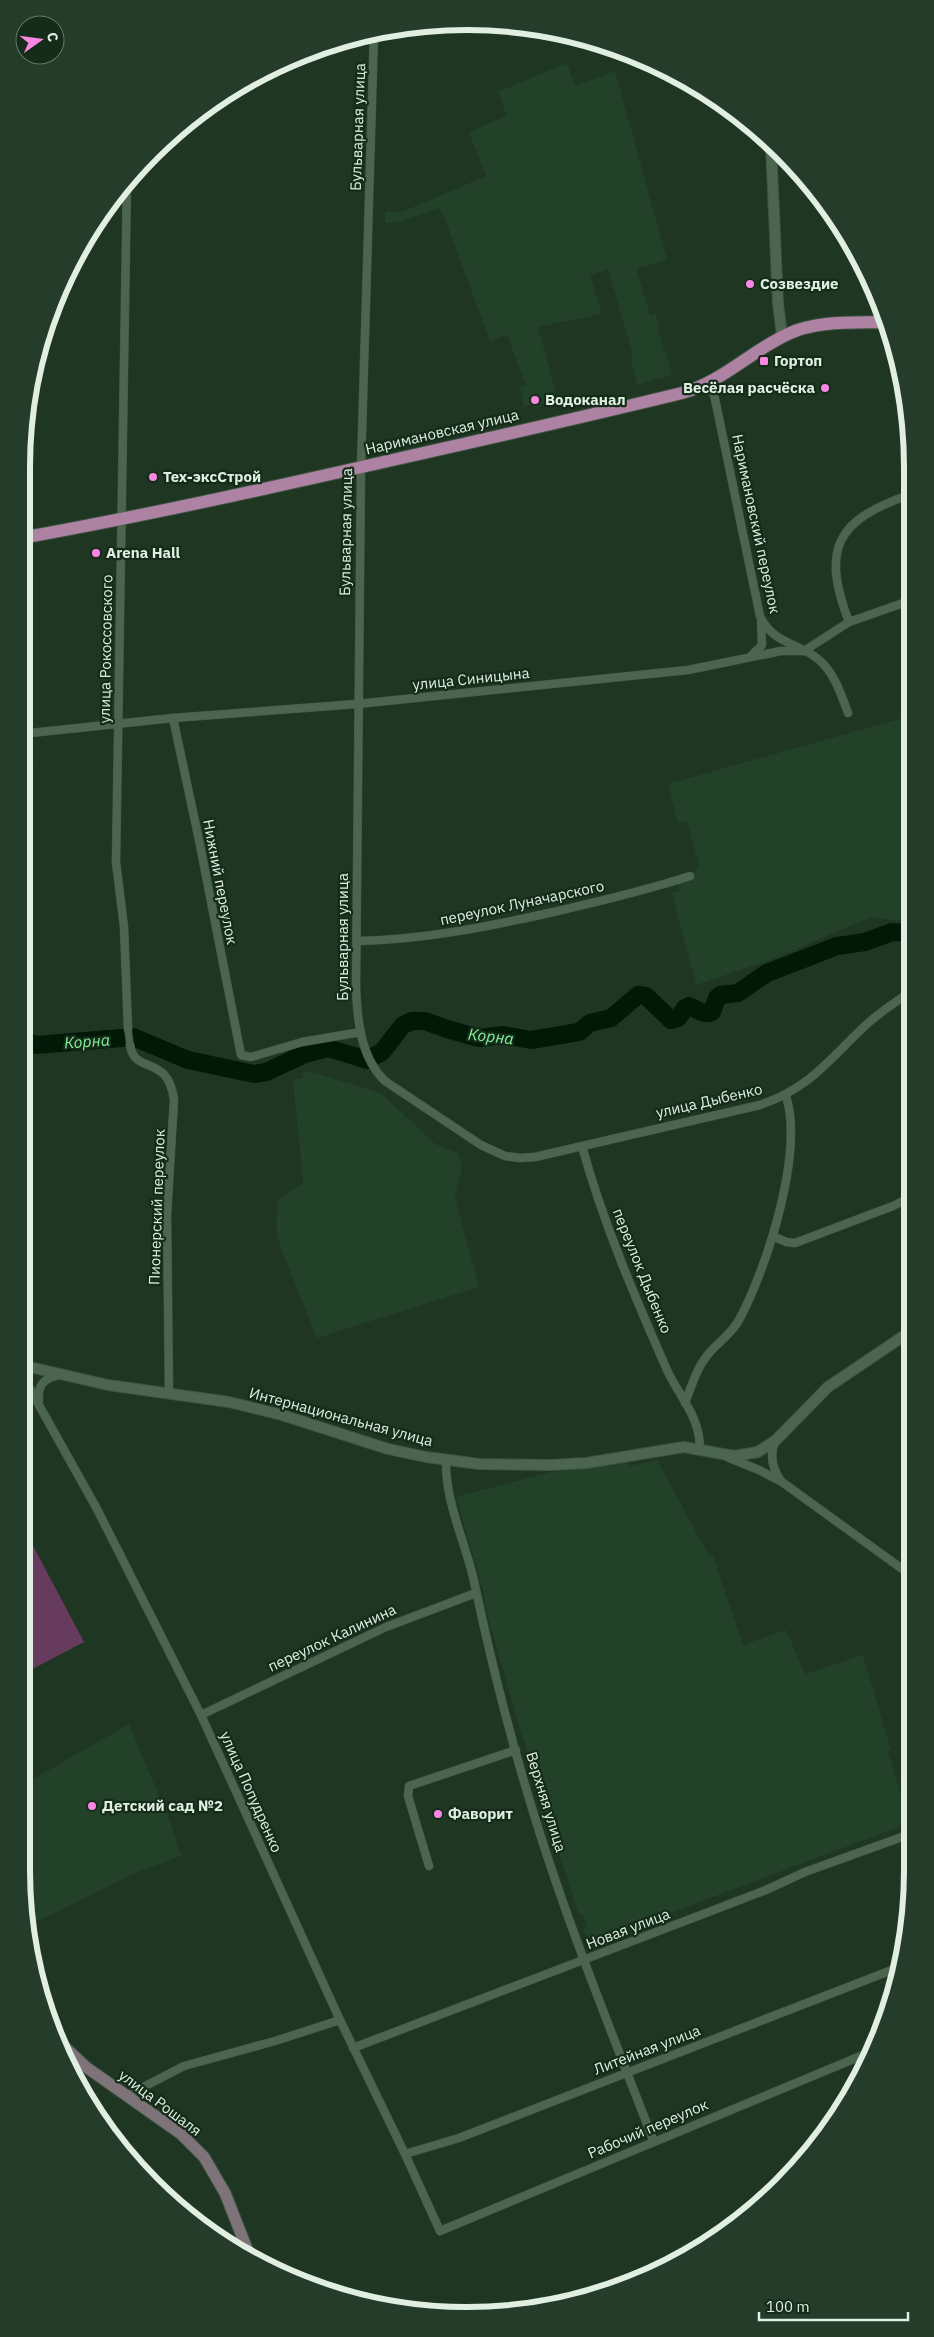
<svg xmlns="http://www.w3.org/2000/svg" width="934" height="2337" viewBox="0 0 934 2337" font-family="'IBM Plex Sans',sans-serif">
  <rect width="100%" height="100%" fill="#1e3622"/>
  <g fill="#234129">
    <path d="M567 63 575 86 615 71 667 260 637 269V271L650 315 656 314 663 351H666L672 375 637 385 631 361 632 352 608 269 590 275 602 314 538 327 558 400 541 404V407L533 408 532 405 524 407 520 387 526 385 507 335 490 341 445 219 439 208 398 222 385 223V212H402L486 176 469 132 507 116 498 92Z"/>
    <path d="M910 716V922L871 917 770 960 696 985 672 893 680 891 678 883 692 879 699 865 687 821 678 823 668 784Z"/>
    <path d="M311 1072 381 1093 435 1144 458 1153 462 1166 455 1198 479 1287 317 1338 280 1246 276 1226 278 1199 303 1183 293 1079 303 1078V1073Z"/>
    <path d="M657 1460 709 1556H713L743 1645 786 1630 805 1674 863 1655 891 1750 888 1751 909 1823 588 1944 584 1930 587 1925 584 1916 578 1913 516 1715 485 1607 484 1593 456 1497 551 1472 628 1462 629 1466Z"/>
    <path d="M129 1724 171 1825 181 1856 138 1872 30 1925 21 1870V1786Z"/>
  </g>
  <path fill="#663b5d" d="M21 1523 84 1642 21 1675Z"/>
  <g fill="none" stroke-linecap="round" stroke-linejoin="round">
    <g stroke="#011906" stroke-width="18">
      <path d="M21 993 23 1005 21 1018"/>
      <path d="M21 1035 26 1041 36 1045 133 1037 188 1060 254 1074 266 1072 305 1054 328 1048 367 1060 382 1052 403 1025 412 1021H425L447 1029 479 1038 503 1035 531 1040 579 1032 590 1023 611 1018 638 995 646 996 671 1020 678 1018 685 1008 689 1006C698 1009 703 1016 712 1012L717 998 720 995 738 993 767 973 837 946 865 942 892 932 910 933"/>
    </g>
    <g stroke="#3f5443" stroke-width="8">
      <path id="pedestrian" d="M128 1029 130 1045"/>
    </g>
    <g stroke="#3f5443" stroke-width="9">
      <g id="minor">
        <path d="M374 33 361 467 356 986C357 1018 360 1057 385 1081L481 1145 505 1156 520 1158 535 1157 760 1105C812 1087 829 1059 867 1024 880 1012 896 1002 910 992"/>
        <path d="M127 179 116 862 124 927 128 1029"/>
        <path d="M710 383 715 399 760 616C772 643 798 643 818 659 834 672 841 694 848 713"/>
        <path d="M849 622C821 549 836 520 909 495"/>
        <path d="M751 656 762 645 761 620"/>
        <path d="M173 718 199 840 241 1055 251 1057 302 1042 361 1032"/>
        <path d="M21 734 173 718 357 704 688 670 781 651H804L849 622 909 601"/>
        <path d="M357 941C421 940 486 927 549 913 597 902 644 891 690 876"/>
        <path d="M130 1045C135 1076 168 1053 174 1100L167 1215 169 1392"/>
        <path d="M582 1146C603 1223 635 1297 667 1370 680 1398 700 1416 700 1449"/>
        <path d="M773 1236 786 1242 795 1243 893 1206 911 1197"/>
        <path d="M21 1373 97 1509 201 1715 340 2020 405 2154 440 2231 868 2053"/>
        <path d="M39 1400C37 1385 45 1377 60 1375"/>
        <path d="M685 1403C692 1385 697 1366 711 1351 720 1341 732 1333 739 1320 767 1268 804 1153 786 1096"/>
        <path d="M776 1440C769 1454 772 1468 781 1481"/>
        <path d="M727 1457 759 1470 782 1482 912 1576"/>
        <path d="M446 1460C445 1502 465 1541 474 1581 492 1667 514 1753 541 1837 574 1940 615 2041 654 2142"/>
        <path d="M201 1715 386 1627 476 1593"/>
        <path d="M429 1866 408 1796 409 1786 516 1750"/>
        <path d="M353 2048 766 1890 805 1872 913 1833"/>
        <path d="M126 2096 184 2066 275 2041 340 2020"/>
        <path d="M405 2154 459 2138 897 1968"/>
      </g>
    </g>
    <g stroke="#3f5443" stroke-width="12">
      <g id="tertiary">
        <path d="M771 146 778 303 782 336"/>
        <path d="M21 1365 108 1385 229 1402 282 1415 388 1449 426 1457 479 1464 551 1465 586 1463 684 1447 734 1456 758 1452 776 1440 828 1387 911 1331"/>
      </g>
    </g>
    <g stroke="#3f5443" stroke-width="13">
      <path id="secondary" d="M56 2039 86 2067 181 2134 204 2157 225 2193 251 2259"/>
    </g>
    <g stroke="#3f5443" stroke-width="14">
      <path id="primary" d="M21 538C144 516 266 489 388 461 486 439 584 417 682 393 722 382 751 351 788 334 817 320 854 323 886 322"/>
    </g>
    <use href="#pedestrian" stroke="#4c654f" stroke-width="6"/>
    <use href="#minor" stroke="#4c654f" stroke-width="8"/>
    <use href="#tertiary" stroke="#4c654f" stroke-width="10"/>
    <use href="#secondary" stroke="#7d7379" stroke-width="11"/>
    <use href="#primary" stroke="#ad82a3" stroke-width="12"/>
  </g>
  <g fill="#fc86e4" stroke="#142c19" stroke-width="2">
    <circle cx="750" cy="284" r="5"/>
    <rect x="759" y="356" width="10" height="10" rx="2.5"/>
    <circle cx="825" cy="388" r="5"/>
    <circle cx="535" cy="400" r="5"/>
    <circle cx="153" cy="477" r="5"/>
    <circle cx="96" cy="553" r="5"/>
    <circle cx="92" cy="1806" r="5"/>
    <circle cx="438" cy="1814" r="5"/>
  </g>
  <g text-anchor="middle" stroke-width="4.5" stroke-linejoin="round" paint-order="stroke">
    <g font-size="15" fill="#e0efe2" stroke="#142c19">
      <text transform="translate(358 127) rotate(-88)" y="5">Бульварная улица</text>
      <text transform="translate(442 432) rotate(-13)" y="5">Наримановская улица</text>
      <text transform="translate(756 524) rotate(78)" y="5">Наримановский переулок</text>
      <text transform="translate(346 532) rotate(-89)" y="5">Бульварная улица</text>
      <text transform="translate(106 649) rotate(-89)" y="5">улица Рокоссовского</text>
      <text transform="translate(471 679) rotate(-6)" y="5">улица Синицына</text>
      <text transform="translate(220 882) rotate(79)" y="5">Нижний переулок</text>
      <text transform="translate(522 903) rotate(-12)" y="5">переулок Луначарского</text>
      <text transform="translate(343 937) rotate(-90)" y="5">Бульварная улица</text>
      <text transform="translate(709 1101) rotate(-13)" y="5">улица Дыбенко</text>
      <text transform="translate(157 1207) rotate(-88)" y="5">Пионерский переулок</text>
      <text transform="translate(642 1271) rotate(68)" y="5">переулок Дыбенко</text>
      <text transform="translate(341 1417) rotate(15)" y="5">Интернациональная улица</text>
      <text transform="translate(332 1638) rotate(-25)" y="5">переулок Калинина</text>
      <text transform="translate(251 1792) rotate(66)" y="5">улица Попудренко</text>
      <text transform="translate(546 1802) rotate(73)" y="5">Верхняя улица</text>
      <text transform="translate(628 1929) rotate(-21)" y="5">Новая улица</text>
      <text transform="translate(647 2050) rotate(-21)" y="5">Литейная улица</text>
      <text transform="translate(160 2103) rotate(37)" y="5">улица Рошаля</text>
      <text transform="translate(648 2129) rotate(-23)" y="5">Рабочий переулок</text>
    </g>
    <g font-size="15" font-weight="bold" fill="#e0efe2" stroke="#142c19" text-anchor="start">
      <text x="760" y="289">Созвездие</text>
      <text x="774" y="366">Гортоп</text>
      <text x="815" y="393" text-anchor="end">Весёлая расчёска</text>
      <text x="545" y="405">Водоканал</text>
      <text x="163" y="482">Тех-эксСтрой</text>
      <text x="106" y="558">Arena Hall</text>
      <text x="102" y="1811">Детский сад №2</text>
      <text x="448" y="1819">Фаворит</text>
    </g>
    <g font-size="16" font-style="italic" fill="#87f19c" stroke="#142c19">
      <text transform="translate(491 1036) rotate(6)" y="6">Корна</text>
      <text transform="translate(87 1041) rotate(-4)" y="6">Корна</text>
    </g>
  </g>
  <path d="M0 0H934V2337H0ZM467 30H467A437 437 0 0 1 904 467V1870A437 437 0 0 1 467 2307H467A437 437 0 0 1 30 1870V467A437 437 0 0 1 467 30Z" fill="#243c29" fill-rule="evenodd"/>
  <path fill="none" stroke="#e0efe2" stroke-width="6" d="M467 30H467A437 437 0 0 1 904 467V1870A437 437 0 0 1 467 2307H467A437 437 0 0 1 30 1870V467A437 437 0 0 1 467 30Z"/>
  <g transform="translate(40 40) rotate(76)"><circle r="24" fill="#142c19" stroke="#667a69"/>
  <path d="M0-4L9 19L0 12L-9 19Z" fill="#fc86e4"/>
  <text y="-8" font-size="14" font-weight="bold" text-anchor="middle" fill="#e0efe2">С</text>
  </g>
  <path d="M759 2312v8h149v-8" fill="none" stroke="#e0efe2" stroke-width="2.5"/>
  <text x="766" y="2312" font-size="15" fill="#e0efe2" stroke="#142c19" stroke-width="4" paint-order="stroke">100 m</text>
</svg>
